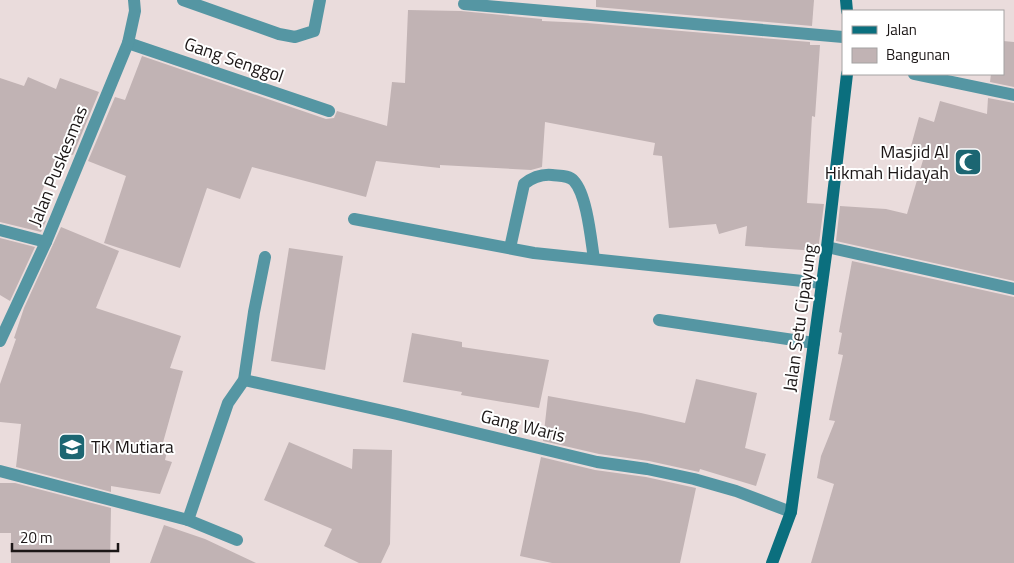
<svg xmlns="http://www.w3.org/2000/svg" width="1014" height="563" viewBox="0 0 1014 563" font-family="'Titillium Web',sans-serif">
  <rect width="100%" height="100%" fill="#eadcdc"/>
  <g fill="#c1b3b4">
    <path d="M596 0H814L812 26 596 7Z"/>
    <path d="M408 10 461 11 542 19V21L587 23 810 42V45H820L815 117 812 116 807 203 824 204 818 251 745 246 747 226 719 234 716 224 669 228 662 156 653 155 655 143 545 122 542 167 531 170 440 165V168L376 161 366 197 252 167 240 199 207 188 180 268 104 243 126 176 88 161 115 97 125 100 142 56 326 119 334 118 337 111 387 126 392 82 405 83Z"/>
    <path d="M1003 41 1014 42V87L990 82 991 74H1003Z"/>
    <path d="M28 77 56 89 60 78 99 92 73 155 62 151 61 154 58 153 32 215 46 221 41 232 0 222V78L24 86Z"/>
    <path d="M988 98 1014 103V281L836 241 840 206 886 209 907 214 926 150 911 146 919 117 934 122 940 101 987 114Z"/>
    <path d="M61 227 119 251 96 308 181 336 170 368 183 371 162 446 168 447 165 460 172 462 160 494 111 486V492L16 467 21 424 0 422V384L16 339 14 338 24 308Z"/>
    <path d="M0 238 35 247 10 301 0 295Z"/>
    <path d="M289 248 343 256 325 370 271 361Z"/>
    <path d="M852 261 1014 297V563H811L834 484 817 478 821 456 835 421 829 420 843 355 838 354 842 333 839 332Z"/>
    <path d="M412 333 462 342V347L549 360 539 408 461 395 462 392 403 382Z"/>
    <path d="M696 379 757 393 745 448 766 454 756 486 700 469 699 472 649 461 599 454 543 441 548 396 641 413 685 423Z"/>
    <path d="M289 442 352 469 353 449 392 450 390 544 381 563H359L324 546 332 529 264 500Z"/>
    <path d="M541 457 595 470 646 477 696 488 680 563H552L520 556Z"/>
    <path d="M0 483H15L111 508 110 563H11V533H0Z"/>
    <path d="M164 525 205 539 256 563H150Z"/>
  </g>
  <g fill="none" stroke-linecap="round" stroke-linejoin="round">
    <g stroke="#5596a3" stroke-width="12">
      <path d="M354 219 534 253 822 283"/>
      <path d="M510 248 524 184C533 177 541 174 552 175 559 176 569 175 574 181 587 195 591 240 594 259"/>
      <path d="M659 320 814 343"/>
    </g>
    <g stroke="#5596a3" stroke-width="12">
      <path d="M183 0 279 34 295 37 314 31 320 0"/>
      <path d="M464 4 843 37"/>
      <path d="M128 43 329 111"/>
      <path d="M914 74 1014 95"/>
      <path d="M0 230 46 242"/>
      <path d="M827 247 1014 289"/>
      <path d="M0 341 46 242 128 43 135 11 134 0"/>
      <path d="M244 380 397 414 597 462 647 469 694 479 736 491 791 512"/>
      <path d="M0 471 188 520 237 540"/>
      <path d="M188 520 228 403 244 380 254 312 265 257"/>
    </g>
    <g stroke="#0b6f7e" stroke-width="12">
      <path d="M846 0 847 11"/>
      <path d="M772 563 791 512 827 247 847 74"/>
    </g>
  </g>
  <defs>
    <g id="mosque-square" transform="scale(1.4375)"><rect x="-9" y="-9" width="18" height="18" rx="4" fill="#1c6672" stroke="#fff"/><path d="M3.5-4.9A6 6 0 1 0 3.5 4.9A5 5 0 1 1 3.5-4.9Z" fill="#fff"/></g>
    <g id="school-square" transform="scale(1.4375)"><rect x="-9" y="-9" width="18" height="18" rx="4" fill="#1c6672" stroke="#fff"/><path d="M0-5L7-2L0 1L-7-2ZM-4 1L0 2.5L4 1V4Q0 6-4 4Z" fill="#fff"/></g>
  </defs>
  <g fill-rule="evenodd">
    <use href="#mosque-square" x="968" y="162"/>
    <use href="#school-square" x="72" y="447"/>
  </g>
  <g text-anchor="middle" stroke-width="4" stroke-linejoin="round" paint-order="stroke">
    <g font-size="18" fill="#1c1717" stroke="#fff">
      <text transform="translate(234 60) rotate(19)" y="6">Gang Senggol</text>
      <text transform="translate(58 166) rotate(-68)" y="6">Jalan Puskesmas</text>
      <text transform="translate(800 318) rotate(-82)" y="6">Jalan Setu Cipayung</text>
      <text transform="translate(523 426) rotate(14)" y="6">Gang Waris</text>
    </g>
    <g font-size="18" fill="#1c1717" stroke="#fff" text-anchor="end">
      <text x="949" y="158">Masjid Al<tspan x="949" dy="21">Hikmah Hidayah</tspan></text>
      <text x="91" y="453" text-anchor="start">TK Mutiara</text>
    </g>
  </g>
  <rect x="842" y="10" width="162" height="65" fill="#ffffff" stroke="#a4a2a2"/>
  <rect x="852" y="26" width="25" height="8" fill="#0b6f7e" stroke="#a4a2a2"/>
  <text x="886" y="35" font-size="15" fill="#1c1717">Jalan</text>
  <rect x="852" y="48" width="25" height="15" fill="#c1b3b4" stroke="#a4a2a2"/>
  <text x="886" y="60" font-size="15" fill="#1c1717">Bangunan</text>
  <path d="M12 543v8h106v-8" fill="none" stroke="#1c1717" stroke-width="2.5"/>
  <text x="20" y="543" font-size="15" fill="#1c1717" stroke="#ffffff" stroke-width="4" paint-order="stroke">20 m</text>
</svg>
